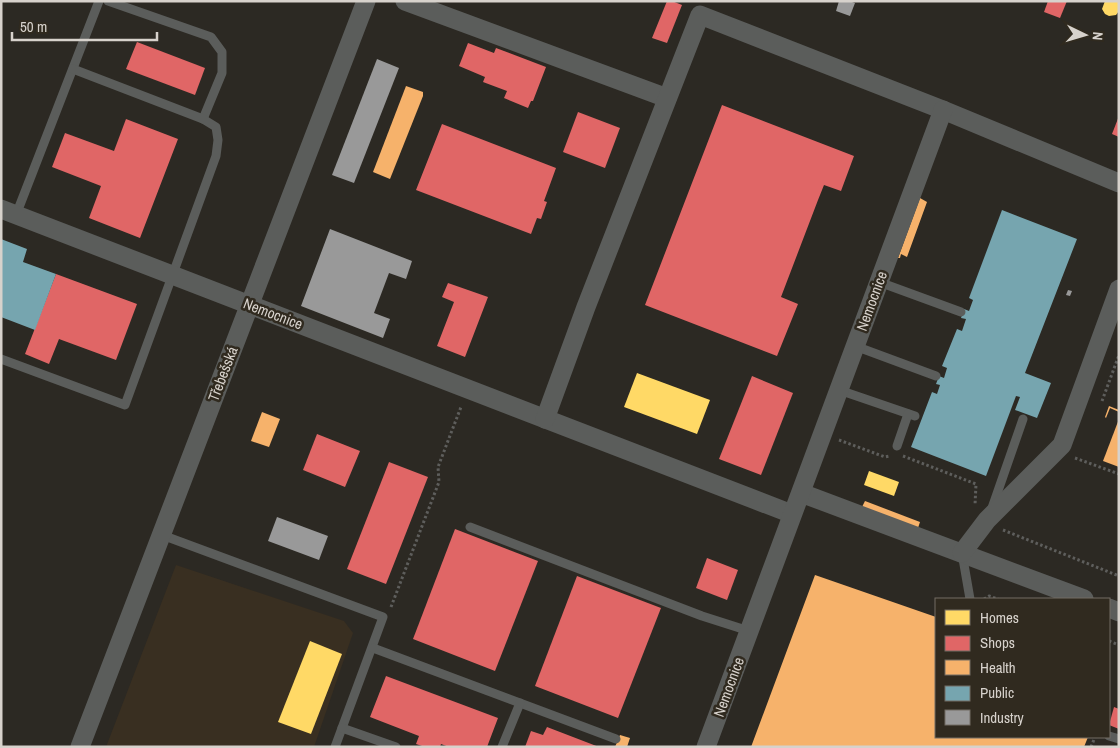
<svg xmlns="http://www.w3.org/2000/svg" width="1120" height="748" viewBox="0 0 1120 748" font-family="'Archivo Narrow',sans-serif">
  <rect width="100%" height="100%" fill="#2c2923"/>
  <path fill="#392f21" d="M176 565 344 621 353 633 314 747H106Z"/>
  <g fill="#ffd966">
    <path d="M1105 1H1117L1119 3V11L1116 15 1109 16 1105 14 1102 9Z"/>
    <path d="M637 373 710 400 697 434 624 407Z"/>
    <path d="M869 471 899 482 894 496 864 485Z"/>
    <path d="M310 641 342 654 311 734 278 722Z"/>
  </g>
  <g fill="#e06666">
    <path d="M667 1H672L682 5 667 43 652 38Z"/>
    <path d="M1048 1H1067L1060 18 1044 12Z"/>
    <path d="M137 42 205 68 195 95 126 69Z"/>
    <path d="M468 43 494 53 496 48 546 67 533 101H531L528 108 504 98 507 91 483 82 485 77 459 66Z"/>
    <path d="M722 105 854 156 841 191 824 185 818 200 781 297 798 304 777 356 645 305Z"/>
    <path d="M578 112 620 128 605 168 563 152Z"/>
    <path d="M1119 116V137L1112 134Z"/>
    <path d="M126 119 178 139 140 238 89 218 101 186 52 167 65 133 114 151Z"/>
    <path d="M442 124 556 168 544 201 547 202 541 219 537 218 531 234 416 190Z"/>
    <path d="M56 274 137 304 116 360 59 339 49 364 25 354Z"/>
    <path d="M448 283 488 297 465 357 437 346 454 302 442 297Z"/>
    <path d="M752 376 793 393 761 475 719 459Z"/>
    <path d="M317 434 360 451 345 487 303 470Z"/>
    <path d="M389 462 428 477 386 584 347 569Z"/>
    <path d="M455 529 538 561 495 671 413 639Z"/>
    <path d="M707 558 738 570 727 600 696 588Z"/>
    <path d="M577 576 661 608 618 718 535 686Z"/>
    <path d="M386 676 498 718 487 747H449L441 744 440 747H425L416 744 419 736 370 717Z"/>
    <path d="M1114 707 1119 709V729L1109 725Z"/>
    <path d="M547 727 599 747H525L531 731 543 735Z"/>
  </g>
  <g fill="#f6b26b">
    <path d="M406 86 423 92V96L390 179 373 172Z"/>
    <path d="M920 198 927 202 907 257 901 254 900 258H898Z"/>
    <path d="M1109 406 1119 410V412L1110 408 1106 418 1105 417Z"/>
    <path d="M262 412 280 419 269 447 251 441Z"/>
    <path d="M1119 419V467L1103 461Z"/>
    <path d="M865 501 920 522 918 528 862 507Z"/>
    <path d="M815 575 936 617V737H1088L1084 747H751Z"/>
    <path d="M620 735 630 738 627 747H615Z"/>
  </g>
  <g fill="#76a5af">
    <path d="M1002 210 1077 239 1025 373 1051 383 1037 418 1015 410 1020 397 1016 396 986 476 911 447 932 392 937 394 940 385 936 384 939 376 944 378 947 368 942 366 957 329 962 331 966 319 961 318 964 309 969 311 973 300 969 298Z"/>
    <path d="M1 239 27 249 23 262 56 274 35 330 1 317Z"/>
  </g>
  <g fill="#999">
    <path d="M839 1H849L855 3 850 16 836 11Z"/>
    <path d="M377 59 399 68 354 183 332 175Z"/>
    <path d="M330 229 412 261 406 279 389 273 374 313 390 319 383 338 301 306Z"/>
    <path d="M1068 290 1072 291 1070 296 1066 295Z"/>
    <path d="M277 517 328 536 319 560 268 541Z"/>
  </g>
  <g fill="none" stroke-linecap="round" stroke-linejoin="round">
    <g stroke="#5e5e5c" stroke-width="3" stroke-dasharray="2.5 2.5" stroke-linecap="butt">
      <path d="M1102 401 1119 355"/>
      <path d="M839 440 885 457 890 456"/>
      <path d="M903 456 976 484 975 505"/>
      <path d="M1075 458 1119 474"/>
      <path d="M1003 530 1119 576"/>
      <path d="M984 599 989 596 998 599"/>
      <path d="M391 607 439 482 438 467 461 407"/>
      <path d="M1109 641 1119 645"/>
      <path d="M1091 747 1095 737"/>
    </g>
    <g stroke="#5b5d5b" stroke-width="9">
      <path d="M108 1 211 37 222 52V73L203 119"/>
      <path d="M16 215 99 1"/>
      <path d="M879 282 961 312"/>
      <path d="M855 346 936 376"/>
      <path d="M1 359 125 405 216 156 218 140 216 127 203 119 73 69"/>
      <path d="M839 390 915 416"/>
      <path d="M897 446 908 414"/>
      <path d="M992 508 1023 419"/>
      <path d="M470 527 702 616 749 631"/>
      <path d="M162 535 383 617 335 747"/>
      <path d="M962 553 970 599"/>
      <path d="M373 648 616 739"/>
      <path d="M342 728 396 747"/>
      <path d="M1109 736 1119 739"/>
      <path d="M502 747 520 703"/>
    </g>
    <g stroke="#5b5d5b" stroke-width="19">
      <path d="M405 1 667 98"/>
      <path d="M1 209 792 514"/>
      <path d="M545 419 586 307 700 15 943 110 1119 183"/>
      <path d="M801 493 1084 599"/>
      <path d="M962 553 987 520 1062 445 1119 289"/>
      <path d="M1109 608 1119 612"/>
      <path d="M80 747 366 1"/>
      <path d="M706 747 943 110"/>
    </g>
  </g>
  <g text-anchor="middle" stroke-width="5" stroke-linejoin="round" paint-order="stroke">
    <g font-size="15" fill="#d7d2cc" stroke="#302a1f">
      <text transform="translate(872 301) rotate(-70)" y="5">Nemocnice</text>
      <text transform="translate(273 314) rotate(21)" y="5">Nemocnice</text>
      <text transform="translate(223 374) rotate(-69)" y="5">Třebešská</text>
      <text transform="translate(729 687) rotate(-70)" y="5">Nemocnice</text>
    </g>
  </g>
  <rect width="1120" height="748" fill="none" stroke="#d7d2cc" stroke-width="5"/>
  <rect x="935" y="598" width="175" height="140" fill="#302a1f" stroke="#736d64"/>
  <rect x="945" y="610" width="25" height="15" fill="#ffd966" stroke="#736d64"/>
  <text x="980" y="623" font-size="15" fill="#d7d2cc">Homes</text>
  <rect x="945" y="636" width="25" height="15" fill="#e06666" stroke="#736d64"/>
  <text x="980" y="648" font-size="15" fill="#d7d2cc">Shops</text>
  <rect x="945" y="660" width="25" height="15" fill="#f6b26b" stroke="#736d64"/>
  <text x="980" y="673" font-size="15" fill="#d7d2cc">Health</text>
  <rect x="945" y="686" width="25" height="15" fill="#76a5af" stroke="#736d64"/>
  <text x="980" y="698" font-size="15" fill="#d7d2cc">Public</text>
  <rect x="945" y="710" width="25" height="15" fill="#999999" stroke="#736d64"/>
  <text x="980" y="723" font-size="15" fill="#d7d2cc">Industry</text>
  <g transform="translate(1085 35) rotate(95)" stroke="#302a1f" stroke-width="4" paint-order="stroke">
  <path d="M0-4L9 19L0 12L-9 19Z" fill="#d7d2cc"/>
  <text y="-8" font-size="14" font-weight="bold" text-anchor="middle" fill="#d7d2cc">N</text>
  </g>
  <path d="M12 32v8h145v-8" fill="none" stroke="#d7d2cc" stroke-width="2.5"/>
  <text x="20" y="32" font-size="15" fill="#d7d2cc" stroke="#302a1f" stroke-width="4" paint-order="stroke">50 m</text>
</svg>
